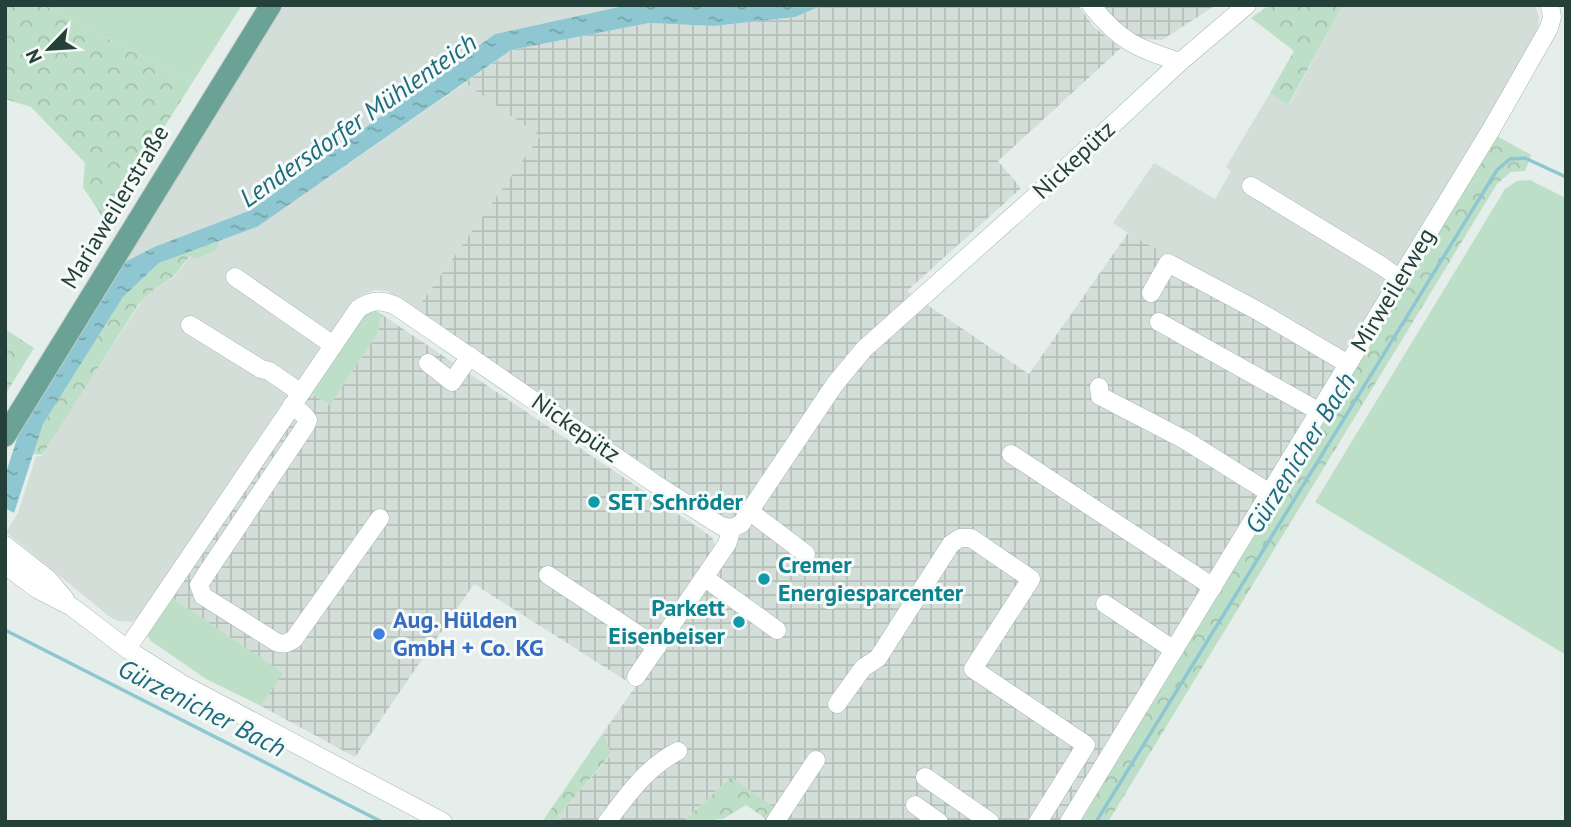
<svg xmlns="http://www.w3.org/2000/svg" width="1571" height="827" viewBox="0 0 1571 827" font-family="'PT Sans',sans-serif">
  <defs>
    <pattern id="industrial-grid" width="8" height="8" patternUnits="userSpaceOnUse" patternTransform="scale(1.75)"><rect width="8" height="8" fill="#d3ded9"/><path d="M0 4h8M4 0v8" fill="none" stroke="#b5c0bb"/></pattern>
    <pattern id="forest-crowns" width="20" height="18" patternUnits="userSpaceOnUse" patternTransform="scale(1.75)"><rect width="20" height="18" fill="#bedfc7"/><path d="M2 6a3 3 0 1 1 6 0M12 15a3 3 0 1 1 6 0" fill="none" stroke="#a3c0ac"/></pattern>
    <pattern id="water-ripples" width="26" height="14" patternUnits="userSpaceOnUse" patternTransform="scale(1.75)"><rect width="26" height="14" fill="#8ec7d2"/><path d="M2 4q2-2 4 0t4 0M15 11q2-2 4 0t4 0" fill="none" stroke="#74a3ab"/></pattern>
  </defs>
  <rect width="100%" height="100%" fill="#e5eeea"/>
  <g fill="#d3ded9">
    <path d="M284 5H628L495 34 251 210 154 247 123 263Z"/>
    <path d="M1343 5H1535L1539 17 1538 28 1530 47 1347 356 1128 233 1113 223 1154 163 1215 199 1231 171 1226 167 1270 93 1289 105Z"/>
    <path d="M465 83 541 135 416 310 387 291 375 290 362 295 354 301 236 479 142 615 131 622 119 621 110 617 6 532 18 513 36 456H42L59 427 139 305 151 292 174 277 191 256 196 259 216 250 219 241 257 227Z"/>
  </g>
  <g fill="url(#industrial-grid)">
    <path d="M823 5H1078L1094 27 1121 48 998 161 1021 188 907 291 1029 374 1128 233 1347 356 1062 822H767L731 777 683 822H564L558 816 611 755 603 733 743 532 416 310 540 136 465 83 511 50 649 23 714 26 795 17Z"/>
    <path d="M1103 5H1216L1162 40 1144 39 1120 27Z"/>
    <path d="M381 314 712 537 715 546 625 680 474 584 355 757 261 706 282 673 171 597 310 392 329 405 378 333Z"/>
  </g>
  <g fill="#bedfc7">
    <path d="M44 5H242L192 83Z"/>
    <path d="M1530 180 1566 198V655L1315 502 1505 189 1517 181Z"/>
    <path d="M375 310 381 314 378 333 330 405 310 392 361 317Z"/>
    <path d="M171 597 283 673 261 706 206 679 151 641 148 637V632Z"/>
  </g>
  <g fill="url(#forest-crowns)">
    <path d="M5 5H44L192 83 105 221 83 187 85 163 31 107 5 99Z"/>
    <path d="M1270 5H1343L1288 105 1270 93 1294 51 1251 18Z"/>
    <path d="M1497 136 1531 155 1525 171 1511 172 1497 184 1108 822H1080Z"/>
    <path d="M219 241 217 250 196 259 190 256 174 276 151 292 138 305 42 455 33 454 43 424 123 297 159 263Z"/>
    <path d="M5 329 34 348 5 395Z"/>
    <path d="M603 733 611 754 558 816 564 822H542Z"/>
    <path d="M731 777 776 809 770 818 759 814 746 805 723 819H717L714 822H683Z"/>
  </g>
  <path fill="url(#water-ripples)" d="M628 5H823L795 17 714 26 649 23 511 50 257 227 159 263 123 297 43 424 14 513 5 508V476L20 429 123 263 154 247 251 210 495 34Z"/>
  <g fill="none" stroke-linecap="round" stroke-linejoin="round">
    <g stroke="#8ec7d2" stroke-width="3.5">
      <path d="M5 630 382 822"/>
      <path d="M1096 822 1497 170 1510 159 1525 158 1566 177"/>
    </g>
    <g stroke="#a7b6b1" stroke-width="19">
      <g id="minor">
        <path d="M1091 5C1120 42 1137 48 1180 62L1247 5"/>
        <path d="M1251 186 1382 266 1400 279"/>
        <path d="M235 277 333 345"/>
        <path d="M1151 293 1168 263 1258 311 1348 364"/>
        <path d="M1159 322 1320 412"/>
        <path d="M190 325 261 369 269 371 301 393"/>
        <path d="M428 363 452 382 470 356"/>
        <path d="M1099 387 1100 396 1185 440 1270 493"/>
        <path d="M292 405 304 415 308 420 306 425 208 571 199 585 203 596 276 642C284 645 288 643 294 639L380 518"/>
        <path d="M1011 454 1213 587"/>
        <path d="M749 511 806 554"/>
        <path d="M5 545 48 579 65 599"/>
        <path d="M5 565 37 589 72 607 127 649 184 685 443 822"/>
        <path d="M548 575 657 647"/>
        <path d="M705 578 777 630"/>
        <path d="M1105 604 1174 650"/>
        <path d="M127 649 358 309C371 300 381 299 396 306L654 483 721 526 732 528 741 524 835 384 864 349 1050 183 1180 62"/>
        <path d="M636 677 727 544 732 528"/>
        <path d="M837 704 863 668 878 658 951 544 960 538H971L1031 579 973 669 1086 745 1038 822"/>
        <path d="M925 777 990 822"/>
        <path d="M915 805 939 822"/>
        <path d="M607 822C628 794 647 767 678 751"/>
        <path d="M775 822 816 760"/>
        <path d="M1069 822 1492 128 1549 28 1552 17 1550 5"/>
      </g>
    </g>
    <g stroke="#c2cac8" stroke-width="23">
      <path id="major" d="M5 436 271 5"/>
    </g>
    <use href="#minor" stroke="#fff" stroke-width="18"/>
    <use href="#major" stroke="#6aa395" stroke-width="21"/>
  </g>
  <g fill="#0f9aa8" stroke="#f6faf8" stroke-width="2.5">
    <circle cx="594" cy="502" r="7"/>
    <circle cx="764" cy="579" r="7"/>
    <circle cx="739" cy="622" r="7"/>
  </g>
  <circle fill="#3f7fe0" stroke="#f6faf8" stroke-width="2.5" cx="379" cy="634" r="7"/>
  <g text-anchor="middle" stroke-width="6" stroke-linejoin="round" paint-order="stroke">
    <g font-size="24" fill="#244039" stroke="#f6faf8">
      <text transform="translate(1074 160) rotate(-43)" y="8">Nickepütz</text>
      <text transform="translate(115 207) rotate(-59)" y="8">Mariaweilerstraße</text>
      <text transform="translate(1393 290) rotate(-59)" y="8">Mirweilerweg</text>
      <text transform="translate(576 428) rotate(35)" y="8">Nickepütz</text>
    </g>
    <g font-size="24" font-weight="bold" fill="#0d838f" stroke="#f6faf8" text-anchor="start">
      <text x="608" y="510">SET Schröder</text>
      <text x="778" y="573">Cremer<tspan x="778" dy="28">Energiesparcenter</tspan></text>
      <text x="725" y="616" text-anchor="end">Parkett<tspan x="725" dy="28">Eisenbeiser</tspan></text>
    </g>
    <g font-size="24" font-weight="bold" fill="#366cbe" stroke="#f6faf8" text-anchor="start">
      <text x="393" y="628">Aug. Hülden<tspan x="393" dy="28">GmbH + Co. KG</tspan></text>
    </g>
    <g font-size="26" font-style="italic" fill="#1d6b7d" stroke="#f6faf8">
      <text transform="translate(358 120) rotate(-35)" y="9">Lendersdorfer Mühlenteich</text>
      <text transform="translate(1300 453) rotate(-58)" y="9">Gürzenicher Bach</text>
      <text transform="translate(202 708) rotate(27)" y="9">Gürzenicher Bach</text>
    </g>
  </g>
  <rect width="1571" height="827" fill="none" stroke="#244039" stroke-width="14"/>
  <g transform="translate(49 49) rotate(245)" stroke="#f6faf8" stroke-width="5" paint-order="stroke">
  <path d="M0-5L12 26L0 18L-12 26Z" fill="#244039"/>
  <text y="-10" font-size="19" font-weight="bold" text-anchor="middle" fill="#244039">N</text>
  </g>
</svg>
